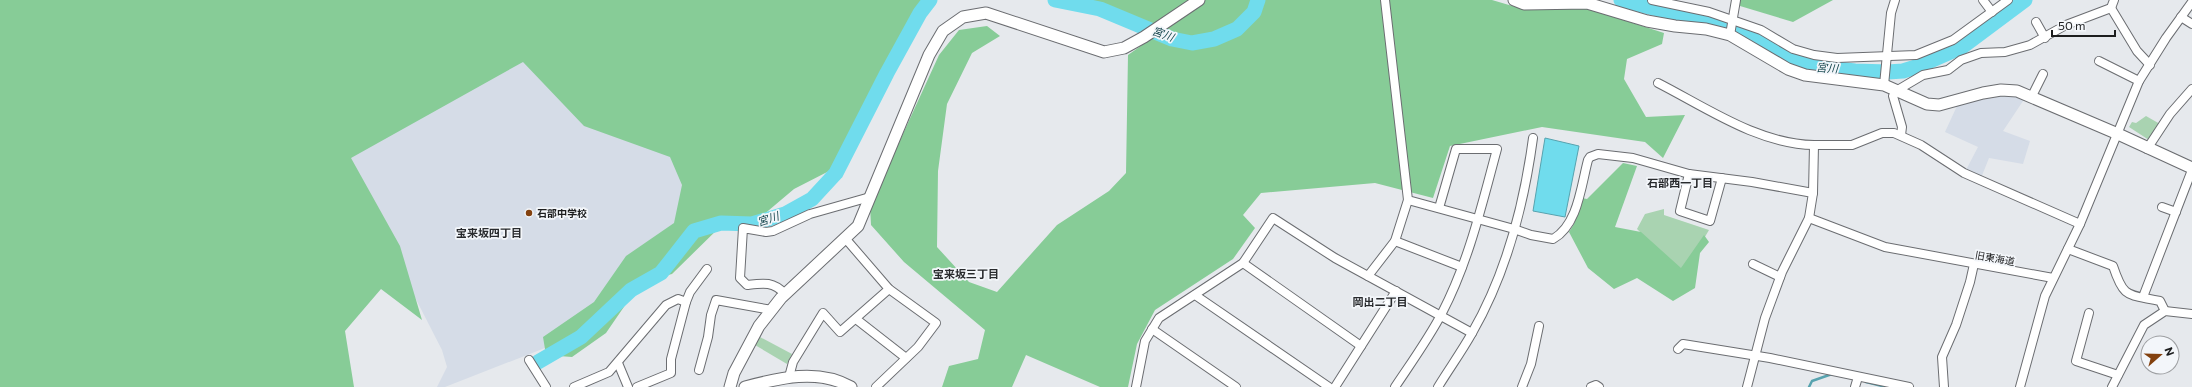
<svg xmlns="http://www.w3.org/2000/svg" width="2192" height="387" viewBox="0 0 2192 387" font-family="Commissioner,'Noto Sans JP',sans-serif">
  <rect width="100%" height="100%" fill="#e6e9ed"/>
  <g fill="#d5dce7">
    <path d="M524 54 673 148 692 190 683 236 550 346 445 387H437L447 367 442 350 344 159Z"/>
    <path d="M1999 93 2025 98 2003 131 2030 141 2023 164 1989 158 1981 178 1966 170 1978 147 1945 132 1957 106Z"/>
  </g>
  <g fill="#a9d3b1">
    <path d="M2146 116 2160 124 2149 140 2129 127 2132 122 2136 123Z"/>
    <path d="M1664 209V215L1709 230 1683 274 1637 229 1645 214Z"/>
    <path d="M760 337 792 354 787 364 755 345Z"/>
  </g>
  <g fill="#87cc97">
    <path d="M0 0H933L921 25 835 168 794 189 755 222 728 219 672 274 641 282 606 333 572 357 546 355 543 337 594 302 626 256 674 223 682 185 670 157 584 126 523 62 351 158 400 246 422 320 381 289 345 331 354 387H0Z"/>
    <path d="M1070 0H1492L1526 10 1586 8 1664 33 1662 44 1627 59 1624 79 1646 117 1685 115 1663 158 1645 142 1542 127 1450 146 1433 198 1375 183 1261 193 1243 215 1255 228 1233 259 1155 310 1137 344 1128 387H1100L1026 355 1012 387H942L949 366 978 359 985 330 904 262 871 225 870 206 939 55 959 30 987 26 1000 36 972 53 947 104 938 171 937 247 969 282 997 292 1057 225 1109 191 1126 173 1128 55 1183 16 1152 26Z"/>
    <path d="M1740 0H1833L1793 22 1740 6Z"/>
    <path d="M1623 163 1637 166 1615 227 1641 232 1681 268 1704 235 1709 242 1700 253 1695 288 1673 301 1637 278 1614 289 1588 268 1569 232 1574 224 1582 198 1587 199Z"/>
  </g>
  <path fill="#70dced" stroke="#57a3af" d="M1545 138 1579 146 1565 217 1533 211Z"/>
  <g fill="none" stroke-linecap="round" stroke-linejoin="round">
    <g stroke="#57a3af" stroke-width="2.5">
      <path d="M1866 382 1886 387"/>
      <path d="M1809 387 1812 381 1832 374"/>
    </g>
    <g stroke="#70dced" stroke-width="15">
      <path d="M1055 0 1100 9 1172 39 1192 43 1214 39 1237 29 1254 12 1258 0"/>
      <path d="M1621 0 1726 26 1791 59 1810 66 1855 71 1888 72 1903 71 1919 66 1962 47 2025 0"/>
      <path d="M538 362 581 337 631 290 661 273 694 231 721 223 752 224 785 214 812 199 836 173 887 73 920 13 930 0"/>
    </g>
    <g stroke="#6b6d71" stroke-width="10">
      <g id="street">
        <path d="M1385 0 1408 200 1514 229 1531 235 1553 239C1578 225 1581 186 1588 160L1590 157 1598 154 1633 158 1689 174 1752 182 1813 193"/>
        <path d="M1652 0 1709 12 1761 30 1793 49 1814 55 1837 58 1916 55 1953 40 2008 0"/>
        <path d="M1983 0 1992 12"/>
        <path d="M2111 8 2137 51 2150 65"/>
        <path d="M2181 17 2192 24"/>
        <path d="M2036 22 2045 38"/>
        <path d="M1730 35 1736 0"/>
        <path d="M2099 61 2139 81"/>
        <path d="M1658 83C1707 108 1758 144 1814 145"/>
        <path d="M1884 85 1891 13 1895 0"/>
        <path d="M2032 96 2043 74"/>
        <path d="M1901 135 1902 127 1893 96 1896 91 1923 75 1948 70 1961 60 1981 53 2005 52 2030 45 2066 25 2111 8 2114 0"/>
        <path d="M2147 149 2170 114 2192 89"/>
        <path d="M1689 174 1680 211 1710 221 1722 178"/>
        <path d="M2162 207 2176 212"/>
        <path d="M1809 218 1885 247 2053 278"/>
        <path d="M845 238 889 289 936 323 918 347 876 387"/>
        <path d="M1395 241 1462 267"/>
        <path d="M2068 249 2113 266C2124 299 2127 294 2160 301L2165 311"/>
        <path d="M1243 263 1361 346"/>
        <path d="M1753 264 1780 277"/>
        <path d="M1368 276 1395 241 1408 200"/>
        <path d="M785 294C773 281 763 283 747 285L740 278 743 228 766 232 773 231 810 214 870 197"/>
        <path d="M1195 295 1329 387"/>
        <path d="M2143 297 2192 170"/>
        <path d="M2089 313 2076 361 2118 375"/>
        <path d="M856 319 906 358"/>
        <path d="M1152 329 1236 387"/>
        <path d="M1678 349 1683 344 1770 358 1909 387"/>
        <path d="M529 360 546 387"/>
        <path d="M618 363 628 387"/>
        <path d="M699 370 708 337 711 315 716 300 772 310"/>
        <path d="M789 377 793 362 823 313 840 332 889 289"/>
        <path d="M574 387 609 372 666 305 678 299 686 302 690 292 707 269"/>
        <path d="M637 387 671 373V359L686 302"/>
        <path d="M1136 387 1145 341 1159 318 1243 263 1273 218 1335 258 1472 333"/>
        <path d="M1335 387 1396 291"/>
        <path d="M1395 387C1411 363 1429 338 1442 313 1469 261 1482 204 1497 149H1456L1439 208"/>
        <path d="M1438 387C1449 369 1462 351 1472 333 1506 274 1524 205 1533 138"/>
        <path d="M1522 387 1531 364 1539 326"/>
        <path d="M1591 387 1596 385 1599 387"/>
        <path d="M1747 387 1765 318 1782 272 1809 218 1813 193 1814 145H1852L1882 133H1894L1921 145 1964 173 2080 224"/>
        <path d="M1855 387 1858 377"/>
        <path d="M1944 387 1942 357 1956 325 1970 282 1974 264"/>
        <path d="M2020 387 2045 296 2080 224 2139 81 2166 38 2192 2"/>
        <path d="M2112 387 2144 325 2165 311 2192 314"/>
      </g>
    </g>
    <g stroke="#6b6d71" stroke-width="13">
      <g id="secondary">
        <path d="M1514 0 1524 4 1587 3 1647 21 1675 26 1706 29 1730 35 1788 69 1805 75 1884 85 1927 104 1939 105 1983 93 2001 90 2017 91 2118 134 2192 168"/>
        <path d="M730 387 734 373 759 326 781 298 858 226 929 55 943 31 963 17 986 13 1104 52 1124 48 1144 37 1199 0"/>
        <path d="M745 387C779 378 818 368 851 387"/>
      </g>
    </g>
    <use href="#street" stroke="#fff" stroke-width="8"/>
    <use href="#secondary" stroke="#fff" stroke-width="11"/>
  </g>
  <circle fill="#83410f" stroke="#f3f6fa" stroke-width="1.5" cx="529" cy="213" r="4"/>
  <g text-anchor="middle" stroke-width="3.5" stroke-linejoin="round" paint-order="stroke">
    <g font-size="10" font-weight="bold" fill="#1c1d1e" stroke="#f3f6fa" text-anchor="start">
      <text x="537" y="217">石部中学校</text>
    </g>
    <g font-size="10" fill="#1c1d1e" stroke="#f3f6fa">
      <text transform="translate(1995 258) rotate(10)" y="4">旧東海道</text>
    </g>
    <g font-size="11" font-style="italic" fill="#14454c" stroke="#f3f6fa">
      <text transform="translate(1163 34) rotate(20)" y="4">宮川</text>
      <text transform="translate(1827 68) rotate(4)" y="4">宮川</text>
      <text transform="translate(768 219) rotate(-18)" y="4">宮川</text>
    </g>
    <g font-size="11" font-weight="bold" fill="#282a2d" stroke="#f3f6fa">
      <text x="1680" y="187">石部西一丁目</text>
      <text x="489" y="237">宝来坂四丁目</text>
      <text x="966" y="278">宝来坂三丁目</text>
      <text x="1380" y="306">岡出二丁目</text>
    </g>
  </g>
  <g transform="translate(2160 355) rotate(70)"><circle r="19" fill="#f3f6fa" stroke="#9d9fa2"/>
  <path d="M0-3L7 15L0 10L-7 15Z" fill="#83410f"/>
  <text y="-6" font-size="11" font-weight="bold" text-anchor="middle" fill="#1c1d1e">N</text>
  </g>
  <path d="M2052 30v6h63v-6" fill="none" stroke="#1c1d1e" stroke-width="2"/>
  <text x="2058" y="30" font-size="12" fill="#1c1d1e" stroke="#f3f6fa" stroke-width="3" paint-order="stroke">50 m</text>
</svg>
